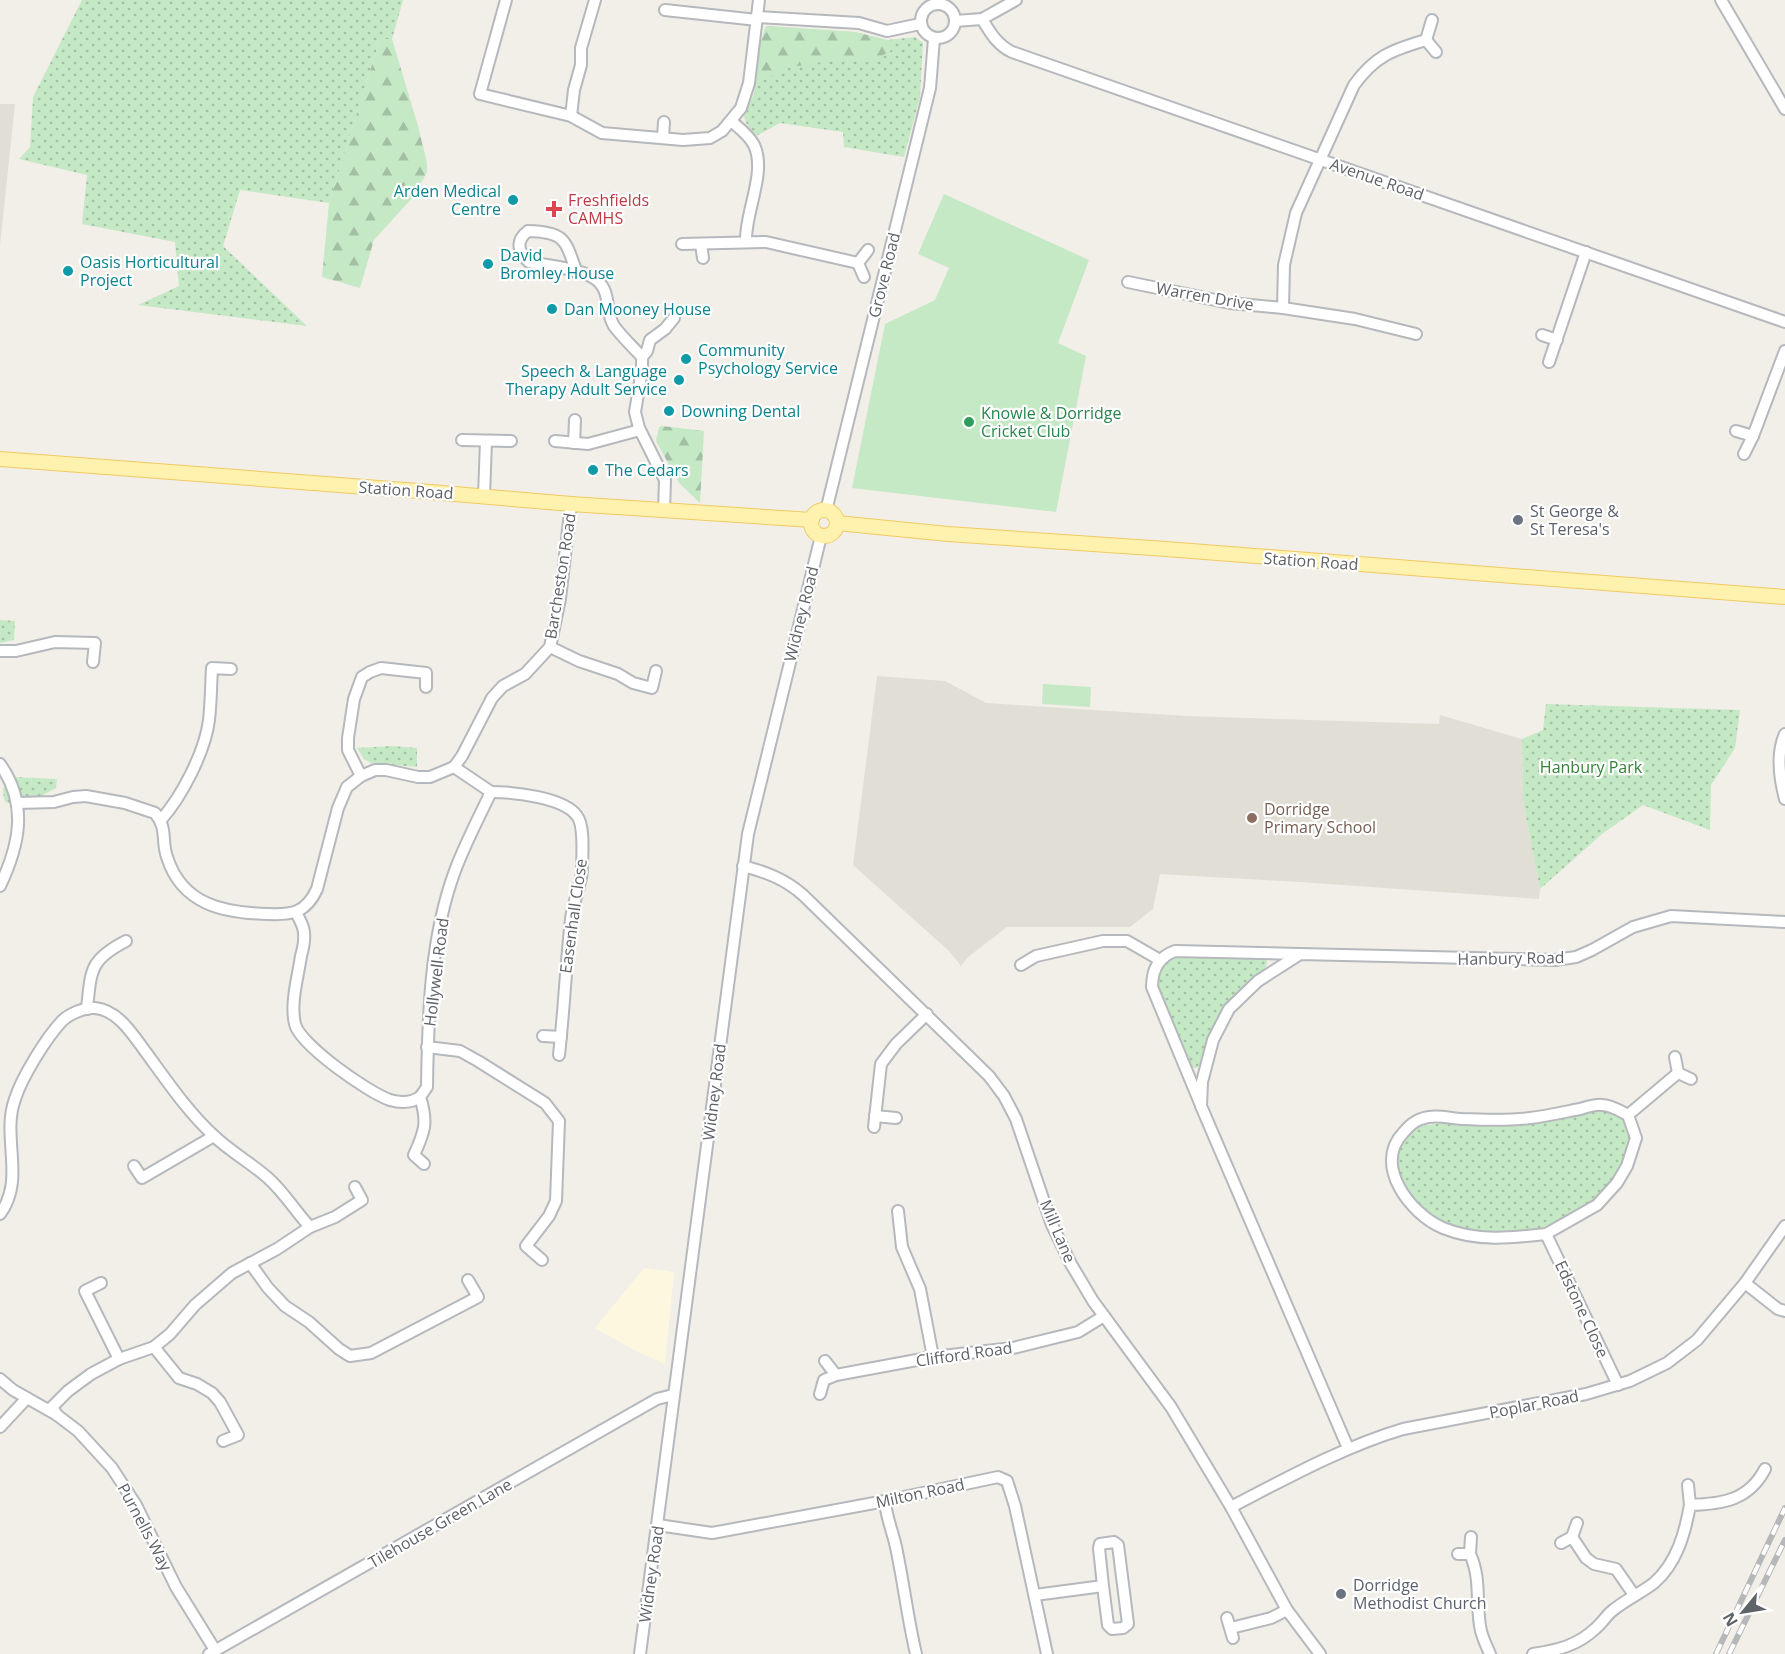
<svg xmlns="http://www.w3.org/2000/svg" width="1785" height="1654" viewBox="0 0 1785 1654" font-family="'Open Sans',sans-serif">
  <defs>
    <pattern id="grass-dots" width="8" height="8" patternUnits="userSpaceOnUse" patternTransform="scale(1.5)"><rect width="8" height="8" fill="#c5e8c5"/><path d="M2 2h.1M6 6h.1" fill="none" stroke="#a3c0a4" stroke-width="1.8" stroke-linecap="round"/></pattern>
    <pattern id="forest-firs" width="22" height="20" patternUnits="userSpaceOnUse" patternTransform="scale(1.5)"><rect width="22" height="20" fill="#c5e8c5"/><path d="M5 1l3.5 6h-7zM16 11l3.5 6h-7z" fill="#a3c0a4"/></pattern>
  </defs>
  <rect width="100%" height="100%" fill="#f1efe8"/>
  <path fill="#fef7e0" d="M644 1268 674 1272 665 1364 636 1351 595 1328Z"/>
  <g fill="#e1ded6">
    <path d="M0 104H15L0 245Z"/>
    <path d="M877 676 945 681 986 703 1187 716 1439 724 1440 715 1522 739 1523 801 1540 889 1539 899 1300 882 1160 874 1153 909 1130 927H1007L968 957 961 966 949 951 853 865Z"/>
  </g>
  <g fill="url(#grass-dots)">
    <path d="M82 0H403L392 39H380L329 203 240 190 223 246 307 326 138 305 179 286 175 242 82 224 87 175 19 159 30 147 33 97Z"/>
    <path d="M766 26 855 32 887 40 915 37 923 43 920 97 904 157 844 147 843 132 780 123 756 136 746 123 744 116 754 94 757 53Z"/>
    <path d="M0 620 15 621 14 640 0 643Z"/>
    <path d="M1546 704 1740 710 1735 748 1711 785 1710 830 1643 805 1602 834 1540 889 1523 801 1522 739 1543 730Z"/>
    <path d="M392 746 417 748V767L371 763 364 759 357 748Z"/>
    <path d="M13 777 57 779 56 788C40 796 24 808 5 802 2 790 2 784 13 777Z"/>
    <path d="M1175 955 1264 957 1267 961C1267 975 1245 985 1236 994 1217 1015 1208 1040 1200 1065L1196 1068 1190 1067 1156 989 1158 969 1164 961Z"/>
    <path d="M1599 1109C1608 1111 1618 1113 1624 1120 1643 1144 1605 1195 1584 1208 1560 1223 1534 1232 1507 1234 1464 1236 1418 1217 1401 1177 1395 1165 1396 1154 1403 1143 1406 1137 1416 1127 1423 1126 1446 1121 1468 1125 1491 1125 1508 1124 1525 1125 1541 1122 1561 1119 1580 1113 1599 1109Z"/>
  </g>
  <g fill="url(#forest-firs)">
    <path d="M766 26 855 32 887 40 892 50 870 62 841 59 803 65 789 68 755 83 757 53Z"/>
    <path d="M380 39H392L418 126 427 163V172L414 196 374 240 360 288 322 277 329 203Z"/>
    <path d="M662 426 704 431 700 503 679 483 656 441 659 427Z"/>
  </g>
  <g fill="#c5e8c5">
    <path d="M944 194 1089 260 1058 343 1086 356 1056 512 852 488 885 324 935 300 949 268 918 254Z"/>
    <path d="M1043 684 1091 687 1090 707 1042 704Z"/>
  </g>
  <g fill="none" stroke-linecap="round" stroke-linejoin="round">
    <g stroke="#b5b8bc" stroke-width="14">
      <g id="minor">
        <path d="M506 0 480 94 571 116 602 133 683 140 710 138 722 131 741 108 749 83 759 0"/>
        <path d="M1721 0 1785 109"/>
        <circle cx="938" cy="21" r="17"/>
        <path d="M665 10 757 20"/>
        <path d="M757 17 859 23 887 31 920 24"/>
        <path d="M982 19C990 32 997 45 1012 52L1785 322"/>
        <path d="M955 21 982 19 1016 0"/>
        <path d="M1426 40 1436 52"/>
        <path d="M571 116 574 90 581 65V48L595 0"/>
        <path d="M731 121C739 128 749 135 754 145 767 172 745 212 746 241"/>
        <path d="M663 137 664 122"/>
        <path d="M682 244 766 242 858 263"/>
        <path d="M701 244 703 258"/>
        <path d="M577 273C565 241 567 232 528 231 515 241 518 252 529 262 545 265 579 269 592 277 613 288 604 311 614 326 622 337 633 347 642 357"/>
        <path d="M864 277 858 263 868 250"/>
        <path d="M1128 282 1230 303 1283 308"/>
        <path d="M1416 334 1355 319 1283 308 1284 265 1296 213 1354 85C1375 56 1392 50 1426 40L1432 20"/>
        <path d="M1542 335 1557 340"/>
        <path d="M642 357V370L635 412 639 428 665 480 664 510"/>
        <path d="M642 357 647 351 650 340 665 329 674 318"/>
        <path d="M1549 362 1586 252"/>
        <path d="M1736 431 1753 436"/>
        <path d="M462 440 511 441"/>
        <path d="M555 441 588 444 640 430"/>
        <path d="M574 443 575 420"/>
        <path d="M1744 454 1753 436 1785 351"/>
        <path d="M484 496 486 441"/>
        <path d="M826 511 930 88 934 39"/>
        <path d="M550 647 579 661 618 674 633 683 652 688 656 671"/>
        <path d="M0 651H16L55 642 95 643 93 662"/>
        <path d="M1785 734C1776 753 1780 780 1785 799"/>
        <path d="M0 764C28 804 20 844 0 886"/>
        <path d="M361 776 348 750V738L354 699 362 677 370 672 381 668 426 673V687"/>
        <path d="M491 792C512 792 564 797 577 816 585 826 582 856 582 870 581 886 573 902 571 919 566 964 564 1010 559 1055"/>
        <path d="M17 803 54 802 73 797 86 796 125 803 155 813C168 829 161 840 167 857 182 905 224 913 268 914 292 915 306 913 317 889L338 808 347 787 361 776 375 770H386L418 777H430L454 767 462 756 492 698 503 686 525 674 550 647 560 599 571 504"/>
        <path d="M161 820C182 796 205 752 209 720 211 703 211 685 212 668L231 669"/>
        <path d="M743 866C766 872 785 879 803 895L989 1076 1004 1096 1016 1119 1052 1225 1071 1264 1093 1301 1171 1407 1231 1507 1287 1610 1320 1654"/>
        <path d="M296 912C299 919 304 926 304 933 305 941 303 949 301 956 298 977 290 1003 295 1024 300 1045 369 1093 390 1100 400 1103 411 1103 420 1097"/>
        <path d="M1021 965 1036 956 1103 941H1127L1160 960"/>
        <path d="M87 1009C91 971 89 960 126 941"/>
        <path d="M543 1036 561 1037"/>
        <path d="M427 1047 460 1051 478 1061 545 1103 559 1121 556 1201 549 1216 526 1246 542 1260"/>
        <path d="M1675 1057 1678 1073 1691 1079"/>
        <path d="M1200 1103 1152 987C1152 970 1158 957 1175 951L1299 954"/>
        <path d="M1628 1115 1678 1073"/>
        <path d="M875 1116 896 1118"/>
        <path d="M874 1127 881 1064 896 1044 927 1014"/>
        <path d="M424 1164 414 1155C425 1131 428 1122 420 1097L427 1087C428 1014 430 936 456 868 466 842 479 817 491 792L454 767"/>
        <path d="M134 1166 142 1178 214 1136"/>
        <path d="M898 1211 902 1247 920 1289 933 1357"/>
        <path d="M0 1214C26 1179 1 1137 15 1099 22 1077 46 1038 62 1021 69 1014 85 1007 95 1008 118 1010 133 1035 145 1051 167 1081 187 1111 214 1136 231 1152 251 1163 268 1178 284 1192 295 1211 310 1227L277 1249 232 1273 195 1305 170 1334 154 1347 119 1359 91 1374 68 1391 52 1407 57 1415"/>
        <path d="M310 1227 335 1217 362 1200 355 1187"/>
        <path d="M1546 1234 1597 1205 1617 1183 1627 1166 1636 1138 1628 1115C1620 1111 1611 1105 1602 1105 1596 1104 1587 1107 1580 1109 1564 1112 1547 1116 1530 1118 1508 1121 1484 1120 1462 1119 1448 1118 1434 1114 1421 1119 1414 1121 1408 1127 1403 1133 1373 1165 1410 1214 1443 1228 1477 1242 1511 1238 1546 1234L1618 1385"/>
        <path d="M250 1263 268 1288 285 1306 309 1322 339 1349 350 1356 371 1353 478 1297 468 1280"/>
        <path d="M101 1283 85 1291 119 1359"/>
        <path d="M1745 1283 1778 1309 1785 1311"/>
        <path d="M154 1347 179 1378 197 1384 212 1393 220 1402 238 1435 223 1441"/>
        <path d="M825 1361 836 1375 933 1357 1013 1348 1078 1332 1104 1316"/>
        <path d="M0 1379 13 1390 57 1415 78 1431 112 1468 136 1505 176 1587 215 1650"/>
        <path d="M820 1394 824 1380 836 1375"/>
        <path d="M0 1427 27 1398"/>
        <path d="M1348 1448 1201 1106 1202 1082 1213 1040 1229 1009 1258 981 1300 954 1555 960 1576 957 1592 950 1633 927 1671 916 1785 922"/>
        <path d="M1688 1485 1690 1505"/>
        <path d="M885 1501C886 1518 894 1534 897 1552 904 1586 908 1620 916 1654"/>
        <path d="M1231 1507C1287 1478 1343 1447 1403 1429L1586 1394 1630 1381 1667 1363 1697 1340 1745 1283 1785 1226"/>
        <path d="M658 1525 712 1533 885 1501 998 1477 1007 1481 1015 1506 1047 1654"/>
        <path d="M1572 1537 1586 1558 1594 1564 1616 1569 1634 1595"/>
        <path d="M1561 1543 1572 1537 1577 1523"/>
        <path d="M1458 1554H1470C1482 1580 1475 1605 1481 1631 1483 1639 1487 1647 1490 1654"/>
        <path d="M1470 1554 1471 1537"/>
        <path d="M1035 1595 1103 1586 1099 1548 1100 1544 1114 1542 1118 1545 1128 1624 1123 1628 1112 1629 1108 1625 1103 1586"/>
        <path d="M1227 1618 1233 1638"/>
        <path d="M1231 1628 1271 1618 1287 1610"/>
        <path d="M209 1654 657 1399 673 1395"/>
        <path d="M640 1654 748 834 821 536"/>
        <path d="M1533 1654C1558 1650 1577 1646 1596 1628 1602 1623 1606 1616 1612 1611 1625 1600 1641 1593 1654 1583 1677 1563 1685 1533 1690 1505 1723 1504 1749 1500 1765 1469"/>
      </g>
    </g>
    <g stroke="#f2c960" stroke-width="16">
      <g id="major">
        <path d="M0 459 431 492 571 504 812 520"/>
        <circle cx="824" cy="523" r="13"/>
        <path d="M837 523 948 534 1166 549 1785 597"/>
      </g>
    </g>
    <use href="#minor" stroke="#fff" stroke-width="10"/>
    <use href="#major" stroke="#fff2af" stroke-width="14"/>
    <g stroke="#b6b7b8" stroke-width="6">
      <g id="rail">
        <path d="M1716 1654 1785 1508"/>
        <path d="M1729 1654 1785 1540"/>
      </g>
    </g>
    <use href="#rail" stroke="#fff" stroke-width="4" stroke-dasharray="11" stroke-linecap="butt"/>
  </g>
  <g fill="#0f9aa8" stroke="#fff" stroke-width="2">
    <circle cx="513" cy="200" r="6"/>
    <circle cx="488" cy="264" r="6"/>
    <circle cx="68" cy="271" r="6"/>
    <circle cx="552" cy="309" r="6"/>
    <circle cx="686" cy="359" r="6"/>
    <circle cx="679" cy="380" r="6"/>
    <circle cx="669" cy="411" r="6"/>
    <circle cx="593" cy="470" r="6"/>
  </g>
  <path fill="#e0444e" stroke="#fff" stroke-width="2" d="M551 200h6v6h6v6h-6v6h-6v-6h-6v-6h6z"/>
  <circle fill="#2e9e5b" stroke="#fff" stroke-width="2" cx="969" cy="422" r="6"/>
  <g fill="#6b7280" stroke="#fff" stroke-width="2">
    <circle cx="1518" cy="520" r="6"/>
    <circle cx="1341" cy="1594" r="6"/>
  </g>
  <circle fill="#8d6e63" stroke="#fff" stroke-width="2" cx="1252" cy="818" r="6"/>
  <g text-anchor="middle" stroke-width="4.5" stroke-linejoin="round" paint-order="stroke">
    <g font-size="16" fill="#5f6368" stroke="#fff">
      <text transform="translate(1377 179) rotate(19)" y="6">Avenue Road</text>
      <text transform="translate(884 275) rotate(-76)" y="6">Grove Road</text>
      <text transform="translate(1205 296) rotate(10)" y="6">Warren Drive</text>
      <text transform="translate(406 490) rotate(4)" y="6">Station Road</text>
      <text transform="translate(1311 561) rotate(4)" y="6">Station Road</text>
      <text transform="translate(560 576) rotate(-81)" y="6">Barcheston Road</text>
      <text transform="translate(801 614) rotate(-76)" y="6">Widney Road</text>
      <text transform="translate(573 916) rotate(-82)" y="6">Easenhall Close</text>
      <text transform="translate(1511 958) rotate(-1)" y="6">Hanbury Road</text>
      <text transform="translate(436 972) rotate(-83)" y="6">Hollywell Road</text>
      <text transform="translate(714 1092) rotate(-83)" y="6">Widney Road</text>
      <text transform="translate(1058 1231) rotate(67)" y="6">Mill Lane</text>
      <text transform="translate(1582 1309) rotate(65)" y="6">Edstone Close</text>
      <text transform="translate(964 1354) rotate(-8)" y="6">Clifford Road</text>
      <text transform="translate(1534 1404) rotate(-11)" y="6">Poplar Road</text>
      <text transform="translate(920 1493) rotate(-12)" y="6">Milton Road</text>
      <text transform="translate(440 1523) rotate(-30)" y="6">Tilehouse Green Lane</text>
      <text transform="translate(145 1527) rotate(62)" y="6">Purnells Way</text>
      <text transform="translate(651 1574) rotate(-82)" y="6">Widney Road</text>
    </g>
    <g font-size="16" fill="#0d838f" stroke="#fff" text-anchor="start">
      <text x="501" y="197" text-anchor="end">Arden Medical<tspan x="501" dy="18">Centre</tspan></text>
      <text x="500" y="261">David<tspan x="500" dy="18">Bromley House</tspan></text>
      <text x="80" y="268">Oasis Horticultural<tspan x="80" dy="18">Project</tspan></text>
      <text x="564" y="315">Dan Mooney House</text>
      <text x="698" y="356">Community<tspan x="698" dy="18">Psychology Service</tspan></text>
      <text x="667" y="377" text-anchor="end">Speech &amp; Language<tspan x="667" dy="18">Therapy Adult Service</tspan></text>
      <text x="681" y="417">Downing Dental</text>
      <text x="605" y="476">The Cedars</text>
    </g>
    <g font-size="16" fill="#be3a42" stroke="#fff" text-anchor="start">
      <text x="568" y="206">Freshfields<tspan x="568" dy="18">CAMHS</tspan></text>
    </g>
    <g font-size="16" fill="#27864d" stroke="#fff" text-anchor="start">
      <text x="981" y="419">Knowle &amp; Dorridge<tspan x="981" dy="18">Cricket Club</tspan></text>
    </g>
    <g font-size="16" fill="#5b616d" stroke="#fff" text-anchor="start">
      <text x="1530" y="517">St George &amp;<tspan x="1530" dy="18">St Teresa's</tspan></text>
      <text x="1353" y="1591">Dorridge<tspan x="1353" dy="18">Methodist Church</tspan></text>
    </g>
    <g font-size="16" fill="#348238" stroke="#fff">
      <text x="1591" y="773">Hanbury Park</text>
    </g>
    <g font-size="16" fill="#785e54" stroke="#fff" text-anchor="start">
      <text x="1264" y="815">Dorridge<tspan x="1264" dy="18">Primary School</tspan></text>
    </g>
  </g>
  <g transform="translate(1743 1612) rotate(240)" stroke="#ffffff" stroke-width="4.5" paint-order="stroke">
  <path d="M0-4.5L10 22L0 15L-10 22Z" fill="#5f6368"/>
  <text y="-9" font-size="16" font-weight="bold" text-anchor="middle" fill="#5f6368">N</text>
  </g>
</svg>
